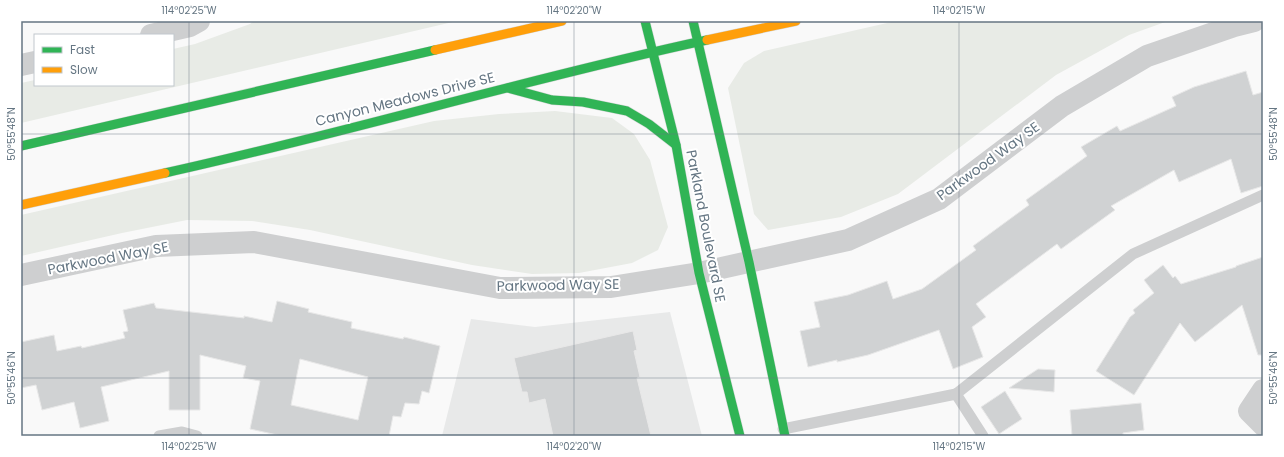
<svg xmlns="http://www.w3.org/2000/svg" width="1284" height="457" viewBox="0 0 1284 457" font-family="Poppins,sans-serif">
  <rect width="100%" height="100%" fill="#f9f9f9"/>
  <path fill="#e8e9e9" d="M670 312 702 436H442L471 319 535 327Z"/>
  <g fill="#e8ebe6">
    <path d="M254 21H457L21 123V83L35 80V85H173V49L195 44 250 24Z"/>
    <path d="M896 21H1168L1129 35 1056 75 898 194 841 217 768 230 754 214 728 88 744 63 764 51Z"/>
    <path d="M555 111 612 118 634 134 650 160 668 227 658 250 632 263 579 273 532 274 472 265 310 230 252 221 187 220 122 233 21 256V215L434 121 499 114Z"/>
  </g>
  <g fill="#d0d2d3" stroke="#e8e8e8" fill-rule="evenodd">
    <path d="M1246 71 1253 95 1263 92V186L1241 193 1231 159 1179 182 1174 170 1111 206 1115 210 1061 249 1057 244 976 304 986 317 972 327 983 357 953 369 939 330 868 355 837 362V360L808 367 800 331 820 327 814 302 848 295 887 281 893 299 922 289 976 250 973 246 1029 205 1026 200 1087 156 1081 147 1117 126 1120 131 1176 106 1172 97 1194 87Z"/>
    <path d="M1263 257V355H1258L1242 305 1195 342 1180 323 1134 395 1096 371 1130 317 1135 313 1133 310 1154 293 1144 280 1163 265 1173 278 1175 276 1181 284 1236 267V266Z"/>
    <path d="M277 301 309 309 308 312 352 322 351 328 403 339 404 337 440 346 429 393 422 391 419 404 405 403 401 417 393 416 389 436H282L250 429 260 381 243 378 246 366 200 355V410H169V371L101 387 109 421 80 428 74 402 42 410 36 385 21 388V342L54 335 57 351 81 346 82 348 125 338 123 332 128 331 123 310 154 303 156 308 244 318V316L272 322ZM300 359 368 377 358 420 291 405Z"/>
    <path d="M633 331 637 350 634 351 640 377 637 378 651 436H553L545 399 529 403 527 392H522L514 358Z"/>
    <path d="M1038 369 1055 370 1054 392 1009 388Z"/>
    <path d="M1005 391 1022 419 999 434 981 407Z"/>
    <path d="M1141 403 1144 430 1123 433V436H1072L1070 410Z"/>
  </g>
  <g fill="none" stroke-linecap="round" stroke-linejoin="round">
    <g stroke="#d5d6d7" stroke-width="10">
      <g id="fast">
        <path d="M645 21 676 145 699 273 740 436"/>
        <path d="M693 21 749 262 785 436"/>
        <path d="M508 88 552 100 583 102 627 111 649 124 676 145"/>
        <path d="M21 146 435 50"/>
        <path d="M165 173C347 133 525 79 707 40"/>
      </g>
    </g>
    <g stroke="#d5d6d7" stroke-width="10">
      <g id="slow">
        <path d="M707 40 796 21"/>
        <path d="M435 50 562 21"/>
        <path d="M21 205 165 173"/>
      </g>
    </g>
    <g stroke="#cecfd0" stroke-width="11">
      <path d="M783 429 956 394"/>
      <path d="M159 436 182 432 197 436"/>
      <path d="M983 436 956 394 1133 254 1263 195"/>
    </g>
    <g stroke="#cecfd0" stroke-width="22">
      <path d="M151 35 190 26 199 21"/>
      <path d="M21 65 35 62"/>
      <path d="M21 275 156 246 254 242 500 288 611 287 699 273 848 240 939 199 1062 106 1147 56 1234 26 1254 21"/>
      <path d="M1263 390 1249 411 1263 425"/>
    </g>
    <use href="#fast" stroke="#30b455" stroke-width="9"/>
    <use href="#slow" stroke="#ff9f0a" stroke-width="9"/>
  </g>
  <path fill="none" stroke="#657683" stroke-width="1" stroke-opacity="0.45" d="M189 21V436M574 21V436M959 21V436M21 134H1263M21 378H1263"/>
  <g text-anchor="middle" stroke-width="4" stroke-linejoin="round" paint-order="stroke">
    <g font-size="14" fill="#657683" stroke="#fff">
      <text transform="translate(405 99) rotate(-14)" y="5">Canyon Meadows Drive SE</text>
      <text transform="translate(988 161) rotate(-36)" y="5">Parkwood Way SE</text>
      <text transform="translate(706 226) rotate(79)" y="5">Parkland Boulevard SE</text>
      <text transform="translate(108 258) rotate(-11)" y="5">Parkwood Way SE</text>
      <text transform="translate(558 285) rotate(-1)" y="5">Parkwood Way SE</text>
    </g>
  </g>
  <rect width="1284" height="457" fill="none" stroke="#ffffff" stroke-width="44"/>
  <rect x="34" y="34" width="140" height="52" fill="#ffffff" stroke="#c1c8cd"/>
  <rect x="42" y="47" width="20" height="6" fill="#30b455" stroke="#c1c8cd"/>
  <text x="70" y="54" font-size="12" fill="#657683">Fast</text>
  <rect x="42" y="67" width="20" height="6" fill="#ff9f0a" stroke="#c1c8cd"/>
  <text x="70" y="74" font-size="12" fill="#657683">Slow</text>
  <rect x="22" y="22" width="1240" height="413" fill="none" stroke="#657683" stroke-width="1.5"/>
  <g font-size="10" text-anchor="middle" fill="#657683">
    <text x="189" y="14">114°02'25"W</text>
    <text x="574" y="14">114°02'20"W</text>
    <text x="959" y="14">114°02'15"W</text>
    <text transform="translate(11 134) rotate(-90)" y="4">50°55'48"N</text>
    <text transform="translate(1273 134) rotate(-90)" y="4">50°55'48"N</text>
    <text transform="translate(11 378) rotate(-90)" y="4">50°55'46"N</text>
    <text transform="translate(1273 378) rotate(-90)" y="4">50°55'46"N</text>
    <text x="189" y="450">114°02'25"W</text>
    <text x="574" y="450">114°02'20"W</text>
    <text x="959" y="450">114°02'15"W</text>
  </g>
</svg>
